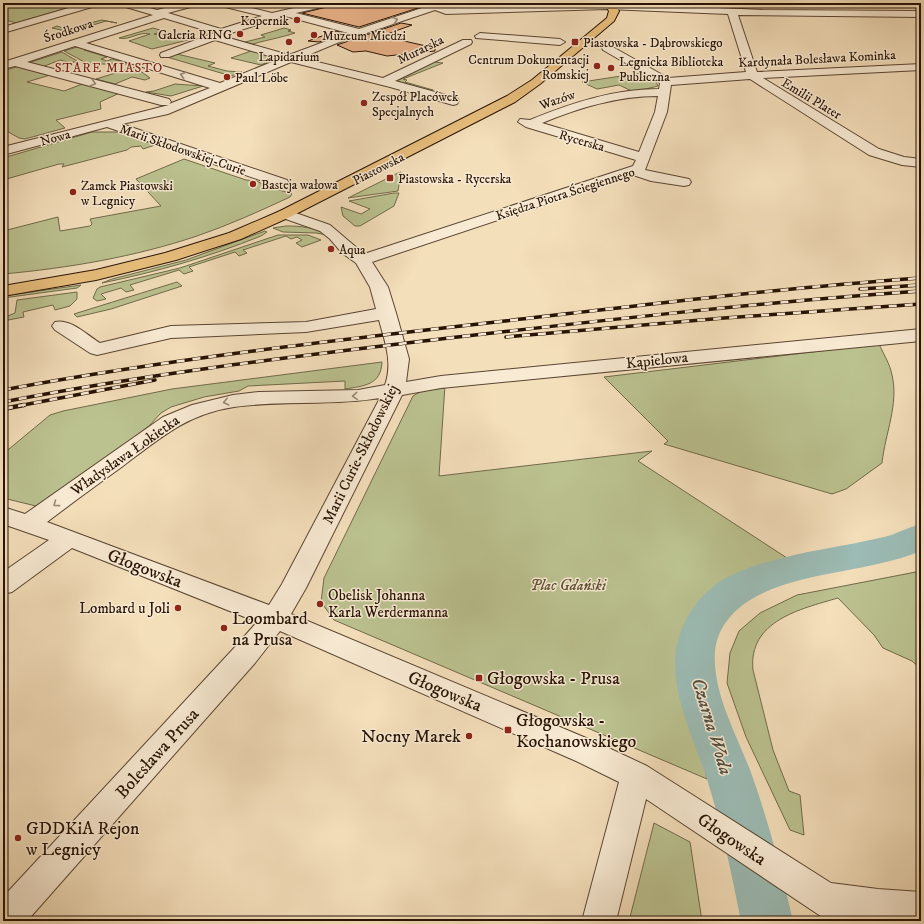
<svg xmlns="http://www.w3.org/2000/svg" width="924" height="924" viewBox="0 0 924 924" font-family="'IM FELL DW Pica',serif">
  <rect width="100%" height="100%" fill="#f4dfbb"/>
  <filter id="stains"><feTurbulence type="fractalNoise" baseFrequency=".005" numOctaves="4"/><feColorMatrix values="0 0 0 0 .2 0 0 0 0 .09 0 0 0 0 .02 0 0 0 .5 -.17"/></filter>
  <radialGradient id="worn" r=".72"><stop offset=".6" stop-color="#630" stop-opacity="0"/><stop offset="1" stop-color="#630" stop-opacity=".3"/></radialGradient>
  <g fill="#bbc290" stroke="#716a4a">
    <path d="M20 3H84L16 23 3 19V4Z"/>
    <path d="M102 20 117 23 106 21 70 32 52 28 57 26 66 29Z"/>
    <path d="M153 28 160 30V32L154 34C168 38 182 34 196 38L152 49 129 41 150 34C139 31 129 41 119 38Z"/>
    <path d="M284 28 291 30 288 31 295 33C280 38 261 41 250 45L245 44V42L265 37 261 35Z"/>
    <path d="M77 47 87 48 84 50 107 57 101 59 107 61 112 59 131 64H88L64 51Z"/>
    <path d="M251 51 277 58 261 65 231 58Z"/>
    <path d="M62 52 77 61 71 63 60 60 42 67 28 63Z"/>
    <path d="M177 54 215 63 208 66 227 71 242 72 231 76 167 57Z"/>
    <path d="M434 62 443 63 403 79 407 80 405 82 433 90H426L397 81Z"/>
    <path d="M19 66 50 75 27 82 64 91 85 83 122 92 100 102 101 109 56 120 65 128 25 139 19 138 3 129V71Z"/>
    <path d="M135 67 150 78 145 80 132 77 115 84 96 79Z"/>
    <path d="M641 73 656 82 658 86 634 92 619 85 597 89 582 82Z"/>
    <path d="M175 84 203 86 171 96 146 92 154 91Z"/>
    <path d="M92 132H119L155 145 143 149 141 146 131 147 127 150 62 167 64 164H59L3 180V158Z"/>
    <path d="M184 159 246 180 257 181 264 185 292 194 290 197C260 211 229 225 197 236 134 257 69 268 3 274V231L58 217 60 231 90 226 92 224 90 219 161 206 136 179Z"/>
    <path d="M401 172 398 191 348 198 398 173Z"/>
    <path d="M394 193H399L394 206 360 226H355L343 216 341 207 361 214 370 209 349 201Z"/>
    <path d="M286 226C301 226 314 227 327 235L316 233 283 232 273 228Z"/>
    <path d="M265 231 267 232 261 236C209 257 156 272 102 283L112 279 186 260Z"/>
    <path d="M278 235H308L321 240 302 247 296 243 302 240 297 237 291 239 286 236 243 250 247 253 239 256 235 252 189 267 193 271 184 274 179 270 130 285 134 290 126 292 121 288 101 294 106 299 97 301 93 298 97 289 100 287 180 268Z"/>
    <path d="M177 282 182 286 111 309 77 317 74 314Z"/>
    <path d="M81 285 77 288 3 298V296Z"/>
    <path d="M77 292V299L70 306 55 310 53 305 23 312 24 317 3 321V318L15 313 17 300Z"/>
    <path d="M879 344C883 353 890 364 892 375 899 404 885 434 882 463L846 489 832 494 664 444 668 441 604 377Z"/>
    <path d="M382 362C381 385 364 386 345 389V381L248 386 239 391 204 397 171 407 161 413 149 426 116 451 36 506 3 498V454L50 415 63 411 172 389Z"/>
    <path d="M445 385 439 476 652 451 638 461 787 558 761 566 721 583 698 603 687 621 678 646 707 779 334 620 321 602 324 578 413 396 422 391 444 388Z"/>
    <path d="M921 571V669L912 661 883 648 874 635 838 598C800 609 748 621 753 670L773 750 789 791 800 795 804 835 790 830 746 737 727 683 730 653 739 631 760 613 797 595Z"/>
    <path d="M654 823 690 842 702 921H629Z"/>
  </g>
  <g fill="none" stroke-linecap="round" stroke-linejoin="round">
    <path fill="#9cbcb5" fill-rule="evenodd" d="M921 524V551C870 572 804 571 757 596 736 607 718 625 715 651 712 696 740 739 754 781 770 827 782 874 793 921H741C732 876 723 832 710 789 694 733 655 672 688 616 698 598 713 584 732 575 779 553 834 549 884 537 897 534 908 527 921 524Z"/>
  </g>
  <g fill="#e8b187" stroke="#271204">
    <path d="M334 3H415L421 7 359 27 302 13 331 6Z"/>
    <path d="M401 23 412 25 382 36 435 48V51L387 56 366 51 353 52 337 45Z"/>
    <path d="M336 31 343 33 319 42 308 41Z"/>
  </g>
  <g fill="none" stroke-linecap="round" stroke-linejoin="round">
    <g stroke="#5a4532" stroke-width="2">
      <g id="minor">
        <path d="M86 3H101L99 5 3 33V27Z"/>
        <path d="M117 3H132L157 10 184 3H200L198 5 168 13 221 29 262 16 217 5 215 3H231L272 13 316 3H333L331 5 296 13 359 29 425 7 416 3H439L447 8 607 3 763 10 921 11V17L738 15 757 72 921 64V70L763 78 879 149 904 157 921 159V167L902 165 869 155 750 79 671 85 667 112 645 170 689 179 691 182 689 185 684 186 651 181 633 175 372 262 388 287 396 313 409 359 406 382 441 376 921 329V341L441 388 402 395 306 588 291 614 598 743 647 766 831 883 878 889 921 892V921H828L646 799 616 921H582L619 782 576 761 280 631 255 663 27 921H3V897L235 647 257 622 72 548 12 592 3 594V572L49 540 3 524V507L25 514 163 417 192 405 233 395 259 392 358 390 385 385C393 362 385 342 379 320L306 332 171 338 97 355 90 353 55 330 52 326 55 322C70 318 87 335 100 343L171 326 306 322 376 309 370 287 356 263 342 253 330 239 320 231 280 217 277 214 280 211H290L330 225 364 254 633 166 636 160 526 127 518 122 520 119 530 120C571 103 614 89 659 89L660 83 603 50 602 48 603 46H611L668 78 746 72 728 14 607 9 446 14 435 10 337 43 301 58 383 78 463 40H471L472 42 471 44 395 81 457 98 459 101 457 104 453 105 390 87 291 62 168 114 122 124 287 180 289 183 287 186H277L107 127 3 155V147L169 105H161L15 66 3 69V62L10 60 153 15 119 5ZM285 16 348 33 289 55 222 36ZM164 18 214 33 161 53 160 55 161 57H169L215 40 279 59 220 83 86 43ZM75 46 210 88 169 104 171 102 169 99 27 62ZM658 96 655 112 639 152 542 123C579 108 617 96 658 96ZM380 398 282 584 269 605 47 522C72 503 98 484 123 466 160 438 187 414 234 407 283 400 332 406 380 398Z"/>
        <path d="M480 33 560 39 565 42 560 45 476 38 475 36Z"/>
      </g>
    </g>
    <g stroke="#271204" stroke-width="2">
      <path id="major" d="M603 3H614L619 11 614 21 540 84 515 102 290 217 241 239 176 260 96 280 3 296V286L96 270 165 253 229 233 280 211 507 96 532 80 607 18 609 11Z"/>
    </g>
    <use href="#minor" fill="#f8ead3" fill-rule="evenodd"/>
    <use href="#major" fill="#eac07e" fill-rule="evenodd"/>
    <g stroke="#271204" stroke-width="3.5">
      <g id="rail-far1">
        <path d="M860 289 921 285"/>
        <path d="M506 337 724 318 921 304"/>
        <path d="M3 390C169 359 337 340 505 321 643 305 782 288 921 278"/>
        <path d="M3 402C151 373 300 356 449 338 606 320 763 302 921 291"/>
        <path d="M18 406 155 380"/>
      </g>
    </g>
    <g stroke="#271204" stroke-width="4.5">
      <path id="rail" d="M3 409 24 405"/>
    </g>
    <use href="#rail-far1" stroke="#f8ead3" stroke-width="2.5" stroke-dasharray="8" stroke-linecap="butt"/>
    <use href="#rail" stroke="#f8ead3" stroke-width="3" stroke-dasharray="10" stroke-linecap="butt"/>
  </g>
  <defs><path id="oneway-chevron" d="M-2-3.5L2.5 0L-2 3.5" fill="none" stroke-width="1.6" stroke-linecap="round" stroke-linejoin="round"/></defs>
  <g stroke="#9a8976">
    <use href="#oneway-chevron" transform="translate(395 20) rotate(-18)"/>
    <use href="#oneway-chevron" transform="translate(183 75) rotate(-163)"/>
    <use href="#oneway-chevron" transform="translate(93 83) rotate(15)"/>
    <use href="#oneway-chevron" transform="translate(355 396) rotate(176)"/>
    <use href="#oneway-chevron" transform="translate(226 402) rotate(167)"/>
    <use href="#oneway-chevron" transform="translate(56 504) rotate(144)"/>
  </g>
  <g fill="#8f2418" stroke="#f8ead3" stroke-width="1.5">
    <circle cx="297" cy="20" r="4"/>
    <circle cx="240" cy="34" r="4"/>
    <circle cx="314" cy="35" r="4"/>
    <circle cx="289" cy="42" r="4"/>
    <rect x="571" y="38" width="8" height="8" rx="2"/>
    <circle cx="597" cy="66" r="4"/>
    <circle cx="611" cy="68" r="4"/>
    <circle cx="227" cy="77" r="4"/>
    <circle cx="364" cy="103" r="4"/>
    <rect x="386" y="174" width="8" height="8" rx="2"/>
    <circle cx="253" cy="184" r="4"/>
    <circle cx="73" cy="192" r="4"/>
    <circle cx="331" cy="249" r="4"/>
    <circle cx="320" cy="604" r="4"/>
    <circle cx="178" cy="608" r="4"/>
    <circle cx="224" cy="628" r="4"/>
    <rect x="475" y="674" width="8" height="8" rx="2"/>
    <rect x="504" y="726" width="8" height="8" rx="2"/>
    <circle cx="469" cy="736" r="4"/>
    <circle cx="18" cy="838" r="4"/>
  </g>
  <g text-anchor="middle" stroke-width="3" stroke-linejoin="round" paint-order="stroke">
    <g font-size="13" fill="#271204" stroke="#f8ead3" text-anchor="start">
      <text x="289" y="25" text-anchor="end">Kopernik</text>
      <text x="232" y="39" text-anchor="end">Galeria RING</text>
      <text x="322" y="40">Muzeum Miedzi</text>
      <text x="583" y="47">Piastowska - Dąbrowskiego</text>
      <text x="289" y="61" text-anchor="middle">Lapidarium</text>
      <text x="589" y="64" text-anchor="end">Centrum Dokumentacji<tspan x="589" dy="15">Romskiej</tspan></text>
      <text x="619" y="66">Legnicka Biblioteka<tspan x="619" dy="15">Publiczna</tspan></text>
      <text x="235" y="82">Paul Löbe</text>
      <text x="372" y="101">Zespół Placówek<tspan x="372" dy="15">Specjalnych</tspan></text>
      <text x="398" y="183">Piastowska - Rycerska</text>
      <text x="261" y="189">Basteja wałowa</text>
      <text x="81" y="190">Zamek Piastowski<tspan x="81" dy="15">w Legnicy</tspan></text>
      <text x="339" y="254">Aqua</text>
    </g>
    <g font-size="13" fill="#271204" stroke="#f8ead3">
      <text transform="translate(68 30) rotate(-18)" y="5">Środkowa</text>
      <text transform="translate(420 49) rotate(-26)" y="5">Murarska</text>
      <text transform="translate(817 58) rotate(-3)" y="5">Kardynała Bolesława Kominka</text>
      <text transform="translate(812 98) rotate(31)" y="5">Emilii Plater</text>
      <text transform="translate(557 99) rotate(-19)" y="5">Wazów</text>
      <text transform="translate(55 137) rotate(-15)" y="5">Nowa</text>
      <text transform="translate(582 140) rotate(16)" y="5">Rycerska</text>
      <text transform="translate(183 149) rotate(19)" y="5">Marii Skłodowskiej-Curie</text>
      <text transform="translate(378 168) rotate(-27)" y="5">Piastowska</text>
      <text transform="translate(565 193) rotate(-18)" y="5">Księdza Piotra Ściegiennego</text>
    </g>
    <g font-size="13" letter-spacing="1" fill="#7a1f14" stroke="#f8ead3">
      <text x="109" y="72">STARE MIASTO</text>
    </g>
    <g font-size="15" fill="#271204" stroke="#f8ead3">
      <text transform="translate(657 360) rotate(-6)" y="5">Kąpielowa</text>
      <text transform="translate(360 454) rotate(-64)" y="5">Marii Curie-Skłodowskiej</text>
      <text transform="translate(125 455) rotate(-35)" y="5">Władysława Łokietka</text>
    </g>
    <g font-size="15" font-style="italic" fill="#5b5035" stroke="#f8ead3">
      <text x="568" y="590">Plac Gdański</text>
    </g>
    <g font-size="15" fill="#271204" stroke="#f8ead3" text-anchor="start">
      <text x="328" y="600">Obelisk Johanna<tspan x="328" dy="17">Karla Werdermanna</tspan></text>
      <text x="170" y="613" text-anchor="end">Lombard u Joli</text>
    </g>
    <g font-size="18" fill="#271204" stroke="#f8ead3">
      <text transform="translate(145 568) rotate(21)" y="6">Głogowska</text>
      <text transform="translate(445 691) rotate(23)" y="6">Głogowska</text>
      <text transform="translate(157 753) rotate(-48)" y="6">Bolesława Prusa</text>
      <text transform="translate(732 839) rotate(34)" y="6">Głogowska</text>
    </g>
    <g font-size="18" fill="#271204" stroke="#f8ead3" text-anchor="start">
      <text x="232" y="624">Loombard<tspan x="232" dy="21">na Prusa</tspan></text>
      <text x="487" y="684">Głogowska - Prusa</text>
      <text x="516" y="726">Głogowska -<tspan x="516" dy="21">Kochanowskiego</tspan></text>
      <text x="461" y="742" text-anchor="end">Nocny Marek</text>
      <text x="26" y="834">GDDKiA Rejon<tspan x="26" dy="21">w Legnicy</tspan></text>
    </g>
    <g font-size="19" font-style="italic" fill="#504e42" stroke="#f8ead3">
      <text transform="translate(713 726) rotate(73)" y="7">Czarna Woda</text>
    </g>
  </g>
  <rect width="924" height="924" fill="none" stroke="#f4dfbb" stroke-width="16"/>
  <rect x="4" y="4" width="916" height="916" fill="none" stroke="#271204" stroke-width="2"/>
  <rect x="8" y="8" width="908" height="908" fill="none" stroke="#271204"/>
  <rect width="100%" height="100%" filter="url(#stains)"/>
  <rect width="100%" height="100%" fill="url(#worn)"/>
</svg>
